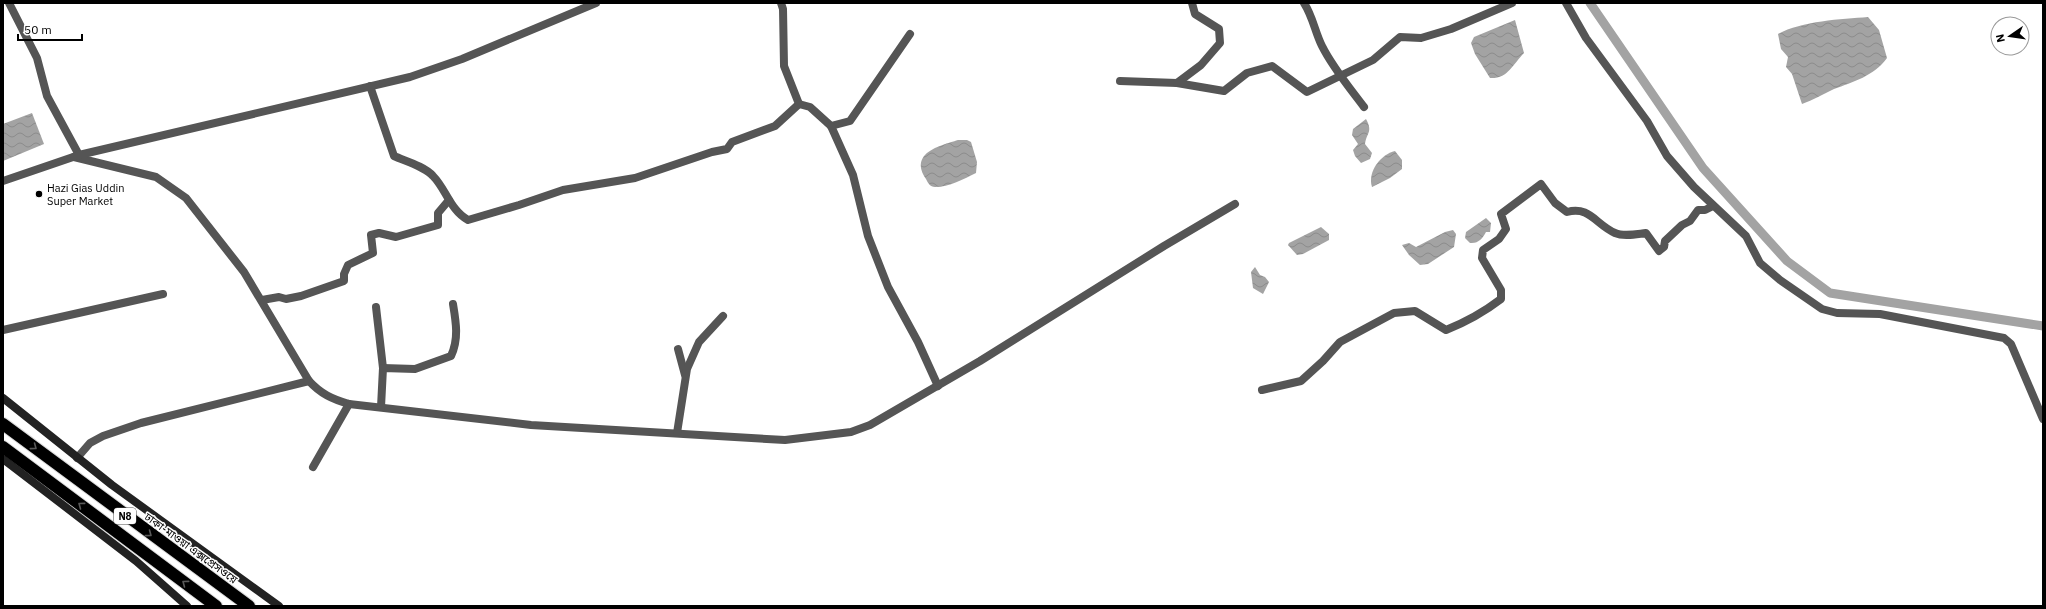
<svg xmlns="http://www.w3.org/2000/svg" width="2046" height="609" viewBox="0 0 2046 609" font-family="'IBM Plex Sans','Noto Sans Bengali',sans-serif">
  <defs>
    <pattern id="water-waves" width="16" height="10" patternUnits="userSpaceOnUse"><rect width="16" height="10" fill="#a3a3a3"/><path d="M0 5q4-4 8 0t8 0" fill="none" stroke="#8b8b8b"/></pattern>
  </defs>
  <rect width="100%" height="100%" fill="#fff"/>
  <g fill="url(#water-waves)">
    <path d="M1868 17 1879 30 1887 58C1874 76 1853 82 1834 89 1823 94 1813 100 1802 104L1792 74 1786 67 1788 57 1781 49 1778 34C1802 21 1841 19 1868 17Z"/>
    <path d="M1515 20 1524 53C1513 64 1508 79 1490 78L1475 54 1471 43 1474 37Z"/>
    <path d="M32 113 44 144 3 161V124Z"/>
    <path d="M1366 119C1373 132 1367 132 1365 144L1372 153 1370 159 1361 163 1355 156 1353 150 1358 144 1352 135 1353 129Z"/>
    <path d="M958 140H967L971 142 977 162 976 173C964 179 949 187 935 187 930 187 928 183 926 179 909 153 939 146 958 140Z"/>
    <path d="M1395 151 1402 160V169L1390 178 1372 187C1367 172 1381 154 1395 151Z"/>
    <path d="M1486 218 1491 223 1490 232H1486C1483 238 1478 244 1470 243L1465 238 1466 232Z"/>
    <path d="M1321 227 1329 234V240L1303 254 1297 255 1288 245 1289 243Z"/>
    <path d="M1453 230 1456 234 1454 247 1428 264 1420 265 1409 255 1402 245 1409 243 1416 247 1445 232Z"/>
    <path d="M1255 267 1260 275 1265 277 1269 282 1263 294 1253 288 1251 272Z"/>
  </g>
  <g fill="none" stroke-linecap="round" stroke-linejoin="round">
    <path stroke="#a3a3a3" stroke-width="9" d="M1590 3 1703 168 1787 261 1830 293 2043 326"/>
    <g stroke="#dbdbdb" stroke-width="14">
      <g id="highway">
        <path d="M3 424 249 606"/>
        <path d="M3 447 216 606"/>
      </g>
    </g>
    <g stroke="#555" stroke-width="8">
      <path d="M9 3 37 58 47 96 79 155"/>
      <path d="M1304 3C1313 17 1315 32 1322 46 1333 68 1349 87 1364 107"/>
      <path d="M1566 3 1586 38 1647 121 1667 156 1694 187 1746 236 1760 263 1780 280 1822 309 1837 313 1880 314 2004 338 2011 344 2043 419"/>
      <path d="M1120 81 1177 83 1201 65 1220 43 1219 29 1195 14 1192 3"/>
      <path d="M1177 83 1224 91 1247 73 1272 66 1307 92 1373 60 1400 37 1421 38 1451 29 1512 3"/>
      <path d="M370 86 394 156C405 161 424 166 433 176 446 189 450 210 468 220L519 205 563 190 635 178 712 152 727 149 732 142 775 126 799 104 784 66 783 9 781 3"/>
      <path d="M799 104 810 107 831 126 850 121 910 34"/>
      <path d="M831 126 853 175 868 236 888 287 918 342 938 386"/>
      <path d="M74 157 156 177 186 198 244 272 309 381C321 394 332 399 349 404L531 425 785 440 851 432 870 425 980 361 1164 246 1235 204"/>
      <path d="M3 181 79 155 410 77 462 59 596 3"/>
      <path d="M262 300 279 297 286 299 301 296 344 281V274L348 265 373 253 371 235 379 233 396 237 438 225V213L449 200"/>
      <path d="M376 307 383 368"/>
      <path d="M3 330 163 294"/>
      <path d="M678 349 685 375"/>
      <path d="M1262 390 1301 381 1323 361 1340 342 1394 313 1415 311 1446 330C1466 322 1484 312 1501 299V290L1482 258 1483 250 1499 239 1506 229 1501 214 1541 184 1555 203 1567 212C1590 206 1595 224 1615 233 1624 237 1637 234 1646 233L1659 251 1664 247 1665 241 1682 225 1690 221 1698 210H1705L1713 206"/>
      <path d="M381 407 383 368 415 369 451 356C459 339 456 322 453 304"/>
      <path d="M677 433 687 369 699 342 723 316"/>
      <path d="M77 458 90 443 103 436 141 423 309 381"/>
      <path d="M313 467 349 404"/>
    </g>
    <g stroke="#222" stroke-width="8">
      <path d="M3 398 112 485 279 606"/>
      <path d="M3 459 136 561 187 606"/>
    </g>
    <use href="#highway" stroke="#000" stroke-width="12"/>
  </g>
  <defs><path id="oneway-chevron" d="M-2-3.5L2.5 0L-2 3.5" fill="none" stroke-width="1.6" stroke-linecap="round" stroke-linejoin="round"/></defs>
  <g stroke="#595959">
    <use href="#oneway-chevron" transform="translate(34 447) rotate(37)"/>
    <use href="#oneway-chevron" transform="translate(81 505) rotate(-143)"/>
    <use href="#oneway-chevron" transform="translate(149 534) rotate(37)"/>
    <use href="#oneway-chevron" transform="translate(185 583) rotate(-143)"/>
  </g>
  <circle fill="#000" stroke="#fff" stroke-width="1.5" cx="39" cy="194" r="4"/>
  <g text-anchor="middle" stroke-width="3" stroke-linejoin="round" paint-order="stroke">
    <rect fill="#fff" stroke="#4c4c4c" stroke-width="1" x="114" y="508" width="22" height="16" rx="3"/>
    <g font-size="10" font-weight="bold" fill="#000">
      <text x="125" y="520">N8</text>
    </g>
    <g font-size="11" fill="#000" stroke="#fff" text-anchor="start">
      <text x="47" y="192">Hazi Gias Uddin<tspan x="47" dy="13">Super Market</tspan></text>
    </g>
    <g font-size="11" fill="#000" stroke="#fff">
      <text transform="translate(191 548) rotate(36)" y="4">ঢাকা-মাওয়া এক্সপ্রেসওয়ে</text>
    </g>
  </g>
  <rect width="2046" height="609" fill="none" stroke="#000000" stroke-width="8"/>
  <g transform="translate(2010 36) rotate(257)"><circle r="19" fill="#ffffff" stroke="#999999"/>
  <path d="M0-3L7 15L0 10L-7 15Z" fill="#000000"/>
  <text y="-6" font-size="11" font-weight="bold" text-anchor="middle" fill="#000000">N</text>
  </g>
  <path d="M18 34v6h64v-6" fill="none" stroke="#000000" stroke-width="2"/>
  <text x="24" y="34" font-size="12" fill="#000000" stroke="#ffffff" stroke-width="3" paint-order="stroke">50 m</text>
</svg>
